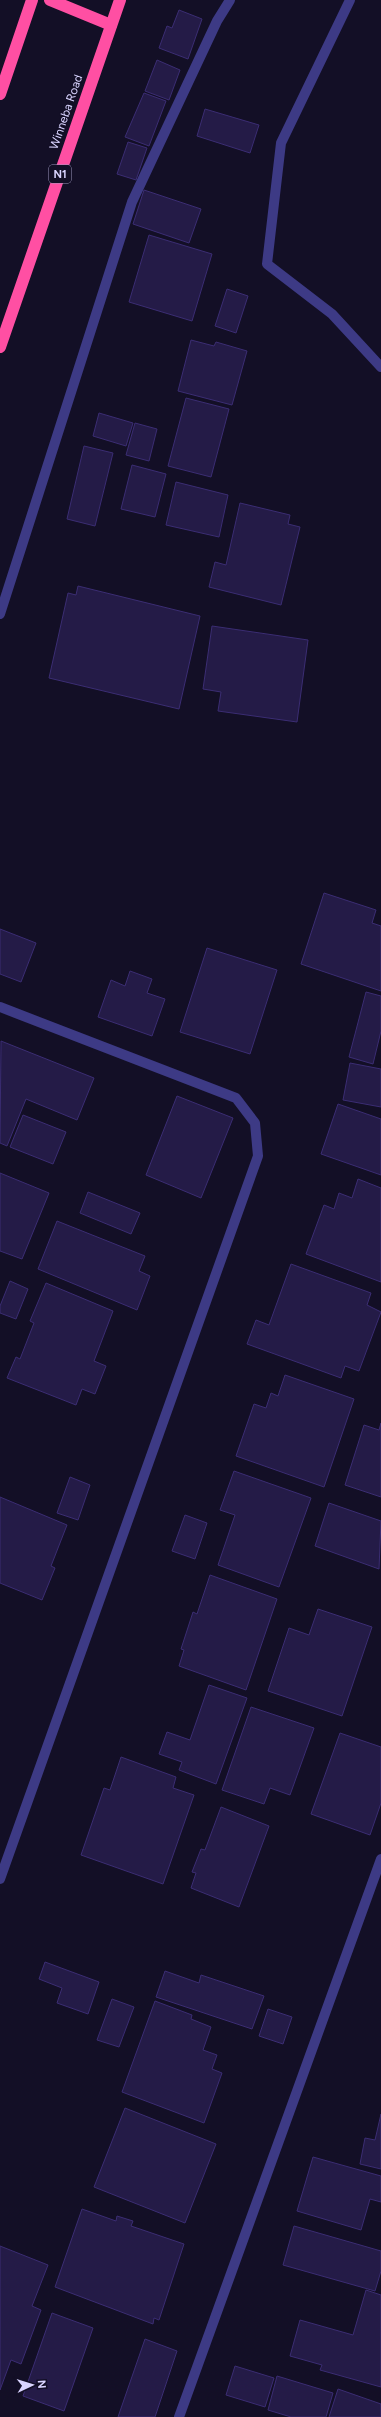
<svg xmlns="http://www.w3.org/2000/svg" width="381" height="2417" viewBox="0 0 381 2417" font-family="Figtree,sans-serif">
  <rect width="100%" height="100%" fill="#130f26"/>
  <g fill="#241b47" stroke="#3b2d73">
    <path d="M179 10 202 19 188 59 159 48 167 26 172 28Z"/>
    <path d="M157 60 180 70 169 100 145 91Z"/>
    <path d="M144 93 166 101 149 146 125 137Z"/>
    <path d="M205 109 259 125 250 153 197 136Z"/>
    <path d="M128 142 147 148 136 180 117 174Z"/>
    <path d="M144 190 201 209 189 243 133 224Z"/>
    <path d="M149 235 212 254 192 321 129 302Z"/>
    <path d="M227 289 248 296 236 333 215 326Z"/>
    <path d="M191 340 214 346 216 342 247 351 232 405 178 391Z"/>
    <path d="M186 398 229 409 211 477 168 466Z"/>
    <path d="M99 413 133 423 126 446 93 436Z"/>
    <path d="M135 423 157 429 149 461 126 455Z"/>
    <path d="M84 446 113 453 95 526 67 519Z"/>
    <path d="M132 465 166 474 155 517 121 509Z"/>
    <path d="M176 482 228 495 219 537 166 525Z"/>
    <path d="M240 503 290 515 288 524 300 527 281 605 209 587 215 562 226 565Z"/>
    <path d="M78 586 200 616 179 709 49 678 68 593 76 595Z"/>
    <path d="M212 626 308 640 297 722 218 711 221 692 203 689Z"/>
    <path d="M324 893 376 910 372 923 381 926V991L301 964Z"/>
    <path d="M0 929 36 943 21 982 0 974Z"/>
    <path d="M207 948 277 970 250 1054 180 1032Z"/>
    <path d="M130 971 152 979 147 993 165 999 152 1036 98 1017 111 980 125 986Z"/>
    <path d="M366 992 381 996V1031L373 1064 349 1057Z"/>
    <path d="M1 1041 94 1078 77 1120 26 1099 7 1146 0 1143Z"/>
    <path d="M350 1063 381 1069V1107L343 1100Z"/>
    <path d="M177 1096 233 1118 201 1198 146 1175Z"/>
    <path d="M338 1104 381 1119V1175L321 1154Z"/>
    <path d="M23 1115 66 1132 53 1164 10 1147Z"/>
    <path d="M0 1173 49 1193 22 1259 0 1251Z"/>
    <path d="M358 1179 381 1188V1282L306 1254 324 1205 334 1209 339 1193 352 1198Z"/>
    <path d="M88 1192 140 1213 131 1234 80 1213Z"/>
    <path d="M57 1221 145 1256 139 1271 150 1276 137 1310 38 1269Z"/>
    <path d="M291 1264 371 1293 367 1305 381 1312 359 1371 345 1366 341 1378 247 1344 256 1320 269 1325Z"/>
    <path d="M10 1281 28 1289 16 1319 0 1313V1306Z"/>
    <path d="M46 1283 113 1311 94 1361 106 1366 95 1394 82 1389 76 1405 7 1378 16 1357 20 1359 34 1323 30 1321Z"/>
    <path d="M285 1375 354 1399 324 1487 236 1456 254 1404 266 1408 271 1393 278 1396Z"/>
    <path d="M381 1423V1497L345 1485 364 1425 379 1430Z"/>
    <path d="M234 1471 311 1498 279 1587 218 1565 235 1515 220 1510Z"/>
    <path d="M70 1477 90 1485 78 1520 57 1513Z"/>
    <path d="M0 1497 67 1525 51 1566 55 1568 42 1600 0 1583Z"/>
    <path d="M329 1503 381 1521 379 1569 315 1546Z"/>
    <path d="M185 1515 207 1523 195 1559 172 1551Z"/>
    <path d="M210 1575 277 1599 246 1690 179 1666 184 1650 181 1649 193 1612 197 1614Z"/>
    <path d="M318 1609 372 1627 342 1716 268 1691 289 1628 309 1635Z"/>
    <path d="M209 1685 247 1698 216 1784 179 1770 182 1762 159 1754 167 1732 190 1740Z"/>
    <path d="M251 1707 314 1728 290 1795 270 1788 264 1804 222 1790Z"/>
    <path d="M340 1733 381 1747V1803L370 1835 311 1814Z"/>
    <path d="M121 1757 176 1777 173 1788 194 1795 163 1884 81 1855 104 1788 110 1790Z"/>
    <path d="M221 1807 269 1826 239 1907 191 1888 196 1873 192 1872 201 1849 205 1850Z"/>
    <path d="M45 1962 99 1982 88 2014 57 2003 62 1988 39 1979Z"/>
    <path d="M165 1971 199 1983 201 1975 264 1996 252 2029 156 1997Z"/>
    <path d="M112 1999 134 2007 119 2047 97 2040Z"/>
    <path d="M155 2001 192 2015 191 2019 211 2027 203 2050 217 2055 212 2069 222 2073 204 2123 122 2092Z"/>
    <path d="M268 2009 292 2017 283 2044 259 2036Z"/>
    <path d="M125 2108 216 2144 185 2223 94 2187Z"/>
    <path d="M381 2114V2169L360 2164 365 2138 375 2140Z"/>
    <path d="M313 2157 381 2176V2202L370 2199 361 2230 297 2211Z"/>
    <path d="M82 2209 116 2221 117 2216 133 2221 131 2226 184 2244 159 2320 154 2318 153 2324 55 2287Z"/>
    <path d="M294 2226 381 2251V2271L375 2291 283 2265Z"/>
    <path d="M0 2246 48 2265 32 2306 41 2310 21 2364 11 2360 0 2390Z"/>
    <path d="M366 2290 381 2295V2387L320 2370 322 2365 290 2356 300 2320 353 2335Z"/>
    <path d="M52 2313 93 2328 64 2411 23 2396Z"/>
    <path d="M145 2339 177 2351 155 2417H118Z"/>
    <path d="M235 2366 274 2378 265 2407 226 2395Z"/>
    <path d="M277 2376 333 2393 326 2417H291L268 2410Z"/>
    <path d="M338 2389 381 2404V2417H329Z"/>
  </g>
  <g fill="none" stroke-linecap="round" stroke-linejoin="round">
    <g stroke="#3d3a85" stroke-width="10">
      <path d="M350 0 281 143 267 264 332 314 381 367"/>
      <path d="M0 614 132 202 217 21 230 0"/>
    </g>
    <g stroke="#3d3a85" stroke-width="10">
      <path d="M0 1007 236 1098 255 1123 258 1156 0 1879"/>
      <path d="M179 2417 381 1859"/>
    </g>
    <g stroke="#ff4fa3" stroke-width="12">
      <path d="M50 0 111 25"/>
      <path d="M0 94 32 0"/>
      <path d="M0 347 120 0"/>
    </g>
  </g>
  <g text-anchor="middle" stroke-width="3" stroke-linejoin="round" paint-order="stroke">
    <rect fill="#130f26" stroke="#9e99be" stroke-width="1" x="49" y="165" width="22" height="18" rx="3"/>
    <g font-size="11" font-weight="bold" fill="#d9d4ff">
      <text x="60" y="178">N1</text>
    </g>
    <g font-size="12" fill="#d9d4ff" stroke="#130f26">
      <text transform="translate(66 112) rotate(-71)" y="4">Winneba Road</text>
    </g>
  </g>
  <g transform="translate(32 2385) rotate(86)" stroke="#130f26" stroke-width="3" paint-order="stroke">
  <path d="M0-3L7 15L0 10L-7 15Z" fill="#d9d4ff"/>
  <text y="-6" font-size="11" font-weight="bold" text-anchor="middle" fill="#d9d4ff">N</text>
  </g>
</svg>
